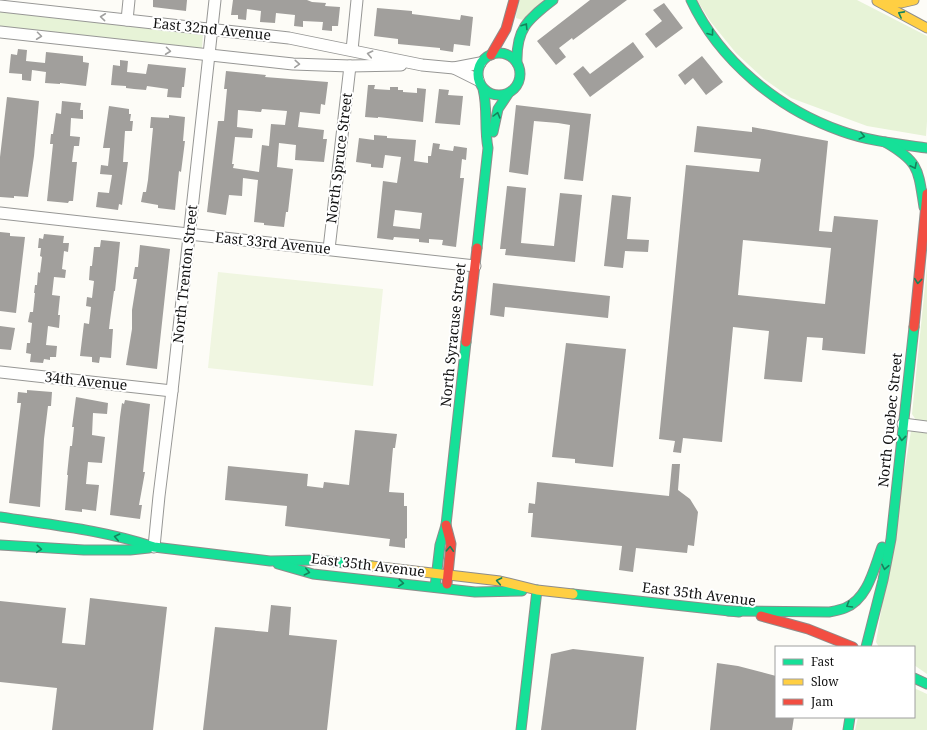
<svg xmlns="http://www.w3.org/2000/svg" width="927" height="730" viewBox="0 0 927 730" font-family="'Noto Serif',serif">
  <rect width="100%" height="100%" fill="#fdfcf7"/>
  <g fill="#e7f3d7">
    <path d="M517 0H544L523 20 516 18Z"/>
    <path d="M697 0H857L927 36V121L926 136 867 126 791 98 764 79 736 53 710 21Z"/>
    <path d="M0 11 203 34 202 48 201 49 0 27Z"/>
    <path d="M927 266V422L916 420 912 414Z"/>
    <path d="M915 430 927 431V674L914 665V647H879L876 642 911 431Z"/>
    <path d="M914 688 927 694V730H855L858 717H914Z"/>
  </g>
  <path fill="#f0f6e1" d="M218 272 383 289 373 386 208 368Z"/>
  <g fill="#a19f9c" fill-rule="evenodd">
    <path d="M153 0H187L186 11 153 7Z"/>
    <path d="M233 0H307L312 2 326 3 325 6 340 7 338 26H332V31L322 30 323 22 303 21V27L294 26 295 15 276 13 275 23 260 22 261 11 247 9 246 20 238 19V15H231Z"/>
    <path d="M590 0H627L573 40 572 38 559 48 566 57 556 65 537 41Z"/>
    <path d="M664 3 683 28 656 48 645 34 662 21 653 10Z"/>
    <path d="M377 8 412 11V14L460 20 461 15 473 17 470 46 454 44 453 52 440 50V48L398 44V39L374 36Z"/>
    <path d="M633 42 644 57 590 97 573 74 583 66 590 74Z"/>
    <path d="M18 49 27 50 26 61 45 63 46 52 83 56V62L89 63 86 86 60 83V84L45 83 46 72 32 70 31 81 22 80V74L9 73 11 54 17 55Z"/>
    <path d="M702 56 723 82 706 95 693 78 685 85 678 75Z"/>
    <path d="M120 60 128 61 127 72 146 74 148 64 186 68 184 87H182L181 98 167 97 168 89 147 86 146 90 134 89 126 88V86L111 85 113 65 120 66Z"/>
    <path d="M226 71 266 75 265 77 328 82 325 105 321 104 320 114 300 112 298 127 324 130 323 139H327L324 162 295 160 296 145 279 143 277 167 293 169 288 212H286L284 227 264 225V223L254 222 258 180 243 178 242 196 229 195 226 215 207 212 218 121H224L227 89H224ZM262 109 287 111 285 125 271 124 269 146 262 145 259 172 233 168 234 164H232L235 137 252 138 253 129 237 127 238 110 261 112Z"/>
    <path d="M368 85H375L374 89 390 90V87H398V90H403V92L417 93V88L426 89 423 122 378 117V118L365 117Z"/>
    <path d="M439 89 449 90 448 95 463 96 460 125 435 123Z"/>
    <path d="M7 97 39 101 34 156 28 197 14 196V198L0 197V157Z"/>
    <path d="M62 101 81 103 80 110H83V119L71 118 70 136 80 137 79 146H74L72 162H77L73 201H69L68 203 47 201 53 144H50L51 134H53L56 113 61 114Z"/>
    <path d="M516 105 591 114 583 181 564 179 570 125 558 123 534 121 528 175 509 172Z"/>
    <path d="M109 106 129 109V114H131L130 121H133L132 131H125L123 162H128L122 205 119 204 118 210 96 207 98 192 109 193 112 175 100 174 101 165 108 166 110 148H103Z"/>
    <path d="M169 115 185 117 183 141H185L181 172 179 171 175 210 158 208V205L141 202 143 192H146L148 180 153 128H150L151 117 169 118Z"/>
    <path d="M697 126 752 132V127L828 141 819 231 832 232 834 216 878 220 865 354 822 350 823 338 807 337 802 382 764 379 769 331 733 327 722 442 683 438 681 453 673 452 675 441 659 439 686 165 759 172 761 159 694 152ZM743 240 831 248 825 304 738 295Z"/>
    <path d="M374 135 387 136V138L416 140 414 161 428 163V156H431L433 143 440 144 439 149 453 151 454 146 467 148 466 160 462 159 460 178H464L456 247 442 245 443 240 429 239V243L419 242V239L394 237 393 240 377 238 383 181 397 183 401 157 385 155 383 168 371 167V164L356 162 359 138 374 140ZM395 210 422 213 420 229 393 226Z"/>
    <path d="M507 186 526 188 521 243 554 246 560 193 582 195 575 262 505 255 506 249H500Z"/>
    <path d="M612 195 631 197 627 239 649 240 648 252 625 251 623 268 604 266Z"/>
    <path d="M0 232 10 233V236L25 237 16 313 0 311Z"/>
    <path d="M44 234 64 236 63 243H69L68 252 64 251 62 269 66 270 65 278 54 277 52 295 60 296 58 315H60L59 328 48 326 46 345 57 346 56 357H50V360L44 359 43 363 30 362 31 354 26 353 27 343H30L32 323 28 322 30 312H33L35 293H34L35 285H37L38 272 40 273 42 257 40 256 41 248H38L39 238 43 239Z"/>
    <path d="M101 240 120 242 115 291H114L110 320 109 329H113L111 358 100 357 99 363 92 362V357L80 356 84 323 89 324 91 307 86 306 87 297 92 298 94 281 89 280 90 266H92L94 247H100Z"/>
    <path d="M140 245 170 249 157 369 126 365 132 329V310L137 279H133L135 267H138Z"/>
    <path d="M493 283 610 296 608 318 505 307 504 317 490 315Z"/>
    <path d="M0 326 15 328 11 350 0 349Z"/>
    <path d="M566 343 626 349 613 467 575 463V459L552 457Z"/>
    <path d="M27 390 52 392 51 406H48L44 439 40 507 9 503 21 403H17L18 392 27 393Z"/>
    <path d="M76 397 108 403 107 414 93 413 92 435 105 437 102 463 88 462 86 484 99 485 96 511 82 509V512L65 510 68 475H67L70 446H72L74 427H72Z"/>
    <path d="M125 400 150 404 143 472H145L139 505H142L140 519 110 515 120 417 122 403 124 404Z"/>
    <path d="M355 430 397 434 395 448H393L389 492 404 493V506H407V538L405 539V548L389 546 390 539 285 526 287 506 225 500 228 466 308 474 307 486 323 488 324 482 349 485Z"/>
    <path d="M672 464H680L678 490 690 499 698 512 694 546 688 545 687 553 636 548 633 572 619 570 622 546 531 537 533 513H528L529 503 535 504 537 482 669 496Z"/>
    <path d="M90 598 167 607 153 730H52L57 688 0 682V601L66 608 62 643 85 645Z"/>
    <path d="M271 605 291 607 289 635 337 640 327 730H203L215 627 268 632Z"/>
    <path d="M573 649 644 657 636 730H541L551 654Z"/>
    <path d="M717 663 738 666 776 676V717H794L792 730H710Z"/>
  </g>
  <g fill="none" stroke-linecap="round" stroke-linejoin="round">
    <g stroke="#979795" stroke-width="13">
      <g id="street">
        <path d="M0 6 289 38 422 65 454 68 480 63"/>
        <path d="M127 20 129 0"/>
        <path d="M0 32 293 64 350 66 401 65"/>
        <path d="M352 50 357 0"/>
        <path d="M454 68 478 80"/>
        <path d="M0 213 475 266"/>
        <path d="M329 249 350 66"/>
        <path d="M0 372 172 391"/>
        <path d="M903 424 927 427"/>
        <path d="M154 547 159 496 172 391 215 0"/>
      </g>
    </g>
    <g stroke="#8e8d8b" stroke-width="11">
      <g id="fast">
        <path d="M691 0C719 60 778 109 841 131 868 141 898 144 927 148"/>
        <circle cx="499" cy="74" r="21"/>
        <path d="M517 63C516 29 527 20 553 0"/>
        <path d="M493 132 498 109 508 94"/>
        <path d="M885 142C920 162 918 170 924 207"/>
        <path d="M477 248 488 148C484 128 488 109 483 89"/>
        <path d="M0 517C52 525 104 530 154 547L270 561 318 560 372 566"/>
        <path d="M0 545 84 550H130L149 548"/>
        <path d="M278 564 313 574 475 592 522 591"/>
        <path d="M435 587 440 545 446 525 466 342"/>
        <path d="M573 594 739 612"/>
        <path d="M728 611 829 612C834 611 840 610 845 608 868 599 874 568 882 547"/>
        <path d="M866 647 883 580 891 539 914 327"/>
        <path d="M914 678 927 684"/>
        <path d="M521 730 537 590"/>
        <path d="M848 730 850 717"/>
      </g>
    </g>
    <g stroke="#8e8d8b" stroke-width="11">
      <g id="slow">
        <path d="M879 0 901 3 914 0"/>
        <path d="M877 1 927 28"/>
        <path d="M372 566 500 581 537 590 573 594"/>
      </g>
    </g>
    <g stroke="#8e8d8b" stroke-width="11">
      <g id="jam">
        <path d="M491 55 506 29 514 0"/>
        <path d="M914 327 927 194"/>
        <path d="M466 342 477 248"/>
        <path d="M446 525 451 544 447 584"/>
        <path d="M761 616 808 629 853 647"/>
      </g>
    </g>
    <use href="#street" stroke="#fffffe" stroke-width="11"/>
    <use href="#fast" stroke="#16e098" stroke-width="9"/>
    <use href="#slow" stroke="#ffcf43" stroke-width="9"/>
    <use href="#jam" stroke="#f24e42" stroke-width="9"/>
  </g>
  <defs><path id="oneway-chevron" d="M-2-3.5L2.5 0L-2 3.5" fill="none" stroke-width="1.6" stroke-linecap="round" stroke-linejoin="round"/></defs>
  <g stroke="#14835b">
    <use href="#oneway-chevron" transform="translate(901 14) rotate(-152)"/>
    <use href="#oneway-chevron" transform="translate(525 26) rotate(-58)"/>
    <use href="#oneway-chevron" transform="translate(711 33) rotate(53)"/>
    <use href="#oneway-chevron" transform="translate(497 115) rotate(-75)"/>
    <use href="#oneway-chevron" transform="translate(862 136) rotate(14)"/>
    <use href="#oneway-chevron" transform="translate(914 166) rotate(63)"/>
    <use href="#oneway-chevron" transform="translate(918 281) rotate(96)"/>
    <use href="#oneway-chevron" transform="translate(902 438) rotate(96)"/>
    <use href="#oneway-chevron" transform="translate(117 537) rotate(-168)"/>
    <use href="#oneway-chevron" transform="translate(39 549) rotate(5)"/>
    <use href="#oneway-chevron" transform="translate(450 549) rotate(-87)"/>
    <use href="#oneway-chevron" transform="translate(885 567) rotate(101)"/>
    <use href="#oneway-chevron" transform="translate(307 572) rotate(13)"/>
    <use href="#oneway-chevron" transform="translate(499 581) rotate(-169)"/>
    <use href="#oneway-chevron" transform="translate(401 583) rotate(6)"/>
    <use href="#oneway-chevron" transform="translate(849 605) rotate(149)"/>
  </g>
  <g stroke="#a0a09f">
    <use href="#oneway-chevron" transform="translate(103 17) rotate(-174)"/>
    <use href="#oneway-chevron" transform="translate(39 36) rotate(7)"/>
    <use href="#oneway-chevron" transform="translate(168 51) rotate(7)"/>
    <use href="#oneway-chevron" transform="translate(370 54) rotate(-168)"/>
    <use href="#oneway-chevron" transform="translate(297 64) rotate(4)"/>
  </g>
  <g text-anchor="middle" stroke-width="4" stroke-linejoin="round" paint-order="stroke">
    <g font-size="14" fill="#111" stroke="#fff">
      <text transform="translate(212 29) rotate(6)" y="5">East 32nd Avenue</text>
      <text transform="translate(339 158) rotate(-83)" y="5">North Spruce Street</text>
      <text transform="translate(273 243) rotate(6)" y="5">East 33rd Avenue</text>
      <text transform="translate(185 274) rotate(-84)" y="5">North Trenton Street</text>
      <text transform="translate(453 335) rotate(-84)" y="5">North Syracuse Street</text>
      <text transform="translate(86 381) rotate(6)" y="5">34th Avenue</text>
      <text transform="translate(890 420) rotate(-84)" y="5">North Quebec Street</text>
      <text transform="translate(368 565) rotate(7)" y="5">East 35th Avenue</text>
      <text transform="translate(699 594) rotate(7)" y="5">East 35th Avenue</text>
    </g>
  </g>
  <rect x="775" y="646" width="140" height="72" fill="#ffffff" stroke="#a0a0a0"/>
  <rect x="783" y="659" width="20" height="6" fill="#16e098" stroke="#a0a0a0"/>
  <text x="811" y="666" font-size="12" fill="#111111">Fast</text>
  <rect x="783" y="679" width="20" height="6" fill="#ffcf43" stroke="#a0a0a0"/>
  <text x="811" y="686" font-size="12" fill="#111111">Slow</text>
  <rect x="783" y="699" width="20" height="6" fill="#f24e42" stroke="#a0a0a0"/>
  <text x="811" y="706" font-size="12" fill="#111111">Jam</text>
</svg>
